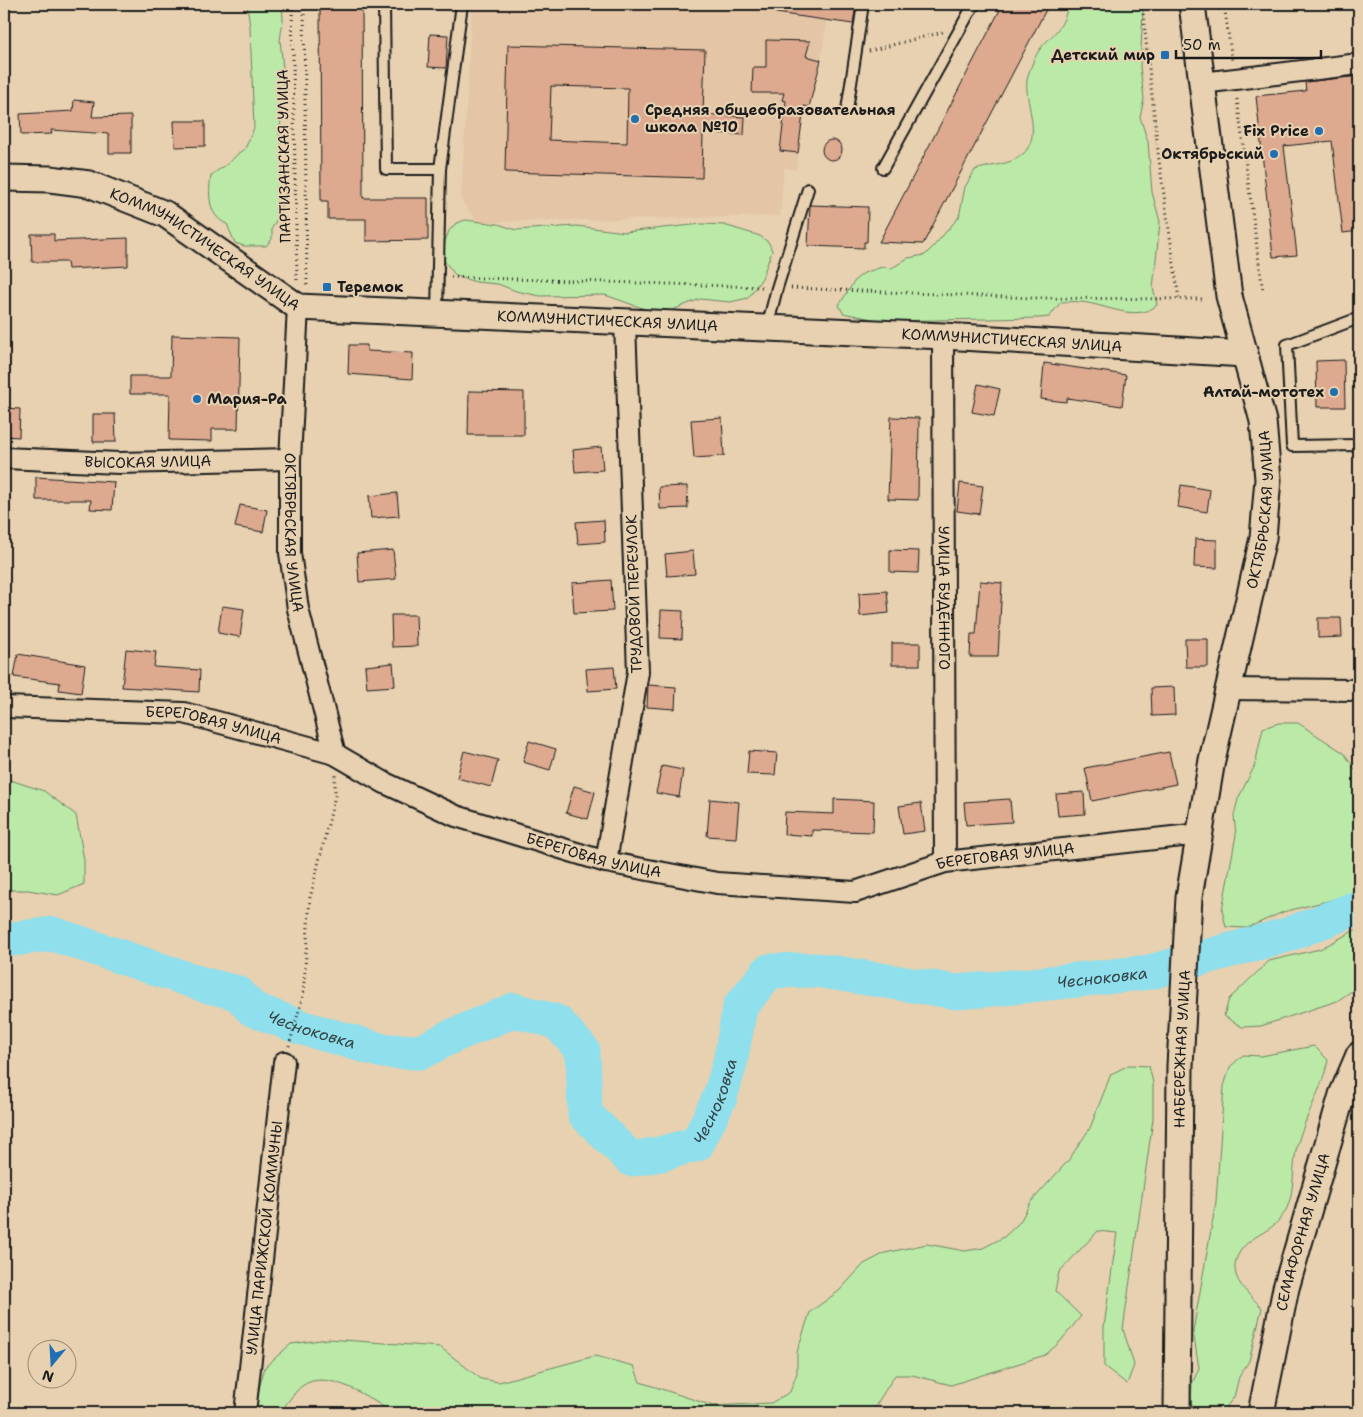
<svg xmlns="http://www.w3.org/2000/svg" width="1363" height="1417" viewBox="0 0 1363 1417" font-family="'Shantell Sans',sans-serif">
  <rect width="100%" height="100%" fill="#e7d1b0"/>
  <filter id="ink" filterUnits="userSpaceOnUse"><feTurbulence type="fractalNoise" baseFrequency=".02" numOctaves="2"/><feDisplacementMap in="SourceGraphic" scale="10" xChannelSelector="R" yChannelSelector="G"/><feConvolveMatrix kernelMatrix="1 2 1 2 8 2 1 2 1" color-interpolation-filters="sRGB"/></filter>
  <g filter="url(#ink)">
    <path fill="#e4c5a6" d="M472 4H805L804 17 827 20 821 60 801 130 796 169 784 168 780 216 478 222 461 200Z"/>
    <g fill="#bbeaa8" stroke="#6c8362">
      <path d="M247 4H282L283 21 280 40 283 68V106L279 133 283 161 280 182 281 211 272 228V239L266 246H244L235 243 227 224C208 216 208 195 211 176 216 171 219 170 225 166 233 161 236 153 245 149L254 128 250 27Z"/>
      <path d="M1068 4H1141L1143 10 1140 67 1144 99 1140 117 1148 142 1152 192 1160 222 1153 288 1157 305C1136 323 1105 304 1081 302 1074 301 1068 302 1061 302L1049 317 1039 318 882 321 843 313 839 305 856 279 864 273 882 267 892 268 908 258 925 255 932 248 959 217 965 187 975 170C987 166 1004 165 1016 159 1047 142 1024 105 1027 80 1028 74 1031 67 1033 62 1043 36 1063 37 1068 4Z"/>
      <path d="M465 220 498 224 516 230 576 226 625 232 702 224 724 225 760 236 769 243 772 251 762 278 748 298 730 302 700 299 667 312 645 309 605 295 540 296 516 291 498 284 476 282 456 276 443 259 442 249 449 231 455 224Z"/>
      <path d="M1279 723H1298L1344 753 1359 775V893L1283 912 1247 928 1226 927 1222 910 1236 835 1234 816 1238 799 1255 765 1263 728Z"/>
      <path d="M4 778 44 791 76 815 84 860V884L58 895 28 890H4Z"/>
      <path d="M1359 928V986L1337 1001 1261 1026 1242 1027 1224 1016 1229 999 1269 961 1320 949Z"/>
      <path d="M1314 1046 1328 1060C1322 1090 1305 1116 1297 1146 1292 1165 1295 1194 1286 1210 1273 1236 1245 1233 1236 1260 1230 1280 1250 1295 1262 1308L1249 1361 1239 1377 1234 1397 1223 1411 1217 1413H1198L1191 1404 1192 1384 1199 1368 1193 1331 1216 1202 1224 1086 1230 1067 1243 1055 1261 1056Z"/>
      <path d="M1129 1065 1149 1066 1153 1083V1119L1123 1329 1134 1365 1127 1384 1104 1366V1327L1117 1233 1098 1231 1059 1272 1055 1291 1081 1316 1059 1343 1045 1355 951 1385 912 1375H895L871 1413H392C372 1399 327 1367 302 1386 293 1393 286 1405 280 1413H252L265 1367 291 1344 328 1339 440 1347 481 1379 499 1382 595 1356 634 1366 640 1382 713 1406 771 1403 790 1392 797 1373V1352L810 1312 839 1291 864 1264 885 1253 927 1244 965 1251 983 1248 1004 1237 1020 1222 1030 1203 1068 1161 1090 1128 1111 1074Z"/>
    </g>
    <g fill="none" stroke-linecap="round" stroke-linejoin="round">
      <path stroke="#8fdfed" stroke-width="35" id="s1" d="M4 940 53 934 205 985 238 993 252 1009 300 1027 383 1051 421 1052 448 1038 514 1010 557 1022 583 1051 585 1114 631 1159 660 1154 697 1144 720 1097 730 1063 740 1007 769 971 816 970 957 992 1003 988 1150 972 1287 935 1359 907"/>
    </g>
    <g fill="#ddaa90" stroke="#1c1c1c" fill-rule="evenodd">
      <path d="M320 4H362L363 198H428V240L366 241V219H328V201H321Z"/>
      <path d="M776 4H856L853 24 776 13Z"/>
      <path d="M1003 4H1049L923 244 879 242Z"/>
      <path d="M430 34 448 35 446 68 428 67Z"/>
      <path d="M766 40 810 41 806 56 821 60 809 107 804 106 798 153 780 151 786 101 782 100 784 93H752L753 67H766Z"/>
      <path d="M508 45 705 50 703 114 745 117 744 135 703 132 702 178 505 172ZM551 86 628 88 627 143 549 140Z"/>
      <path d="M1359 76V231L1343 233 1332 141 1284 146 1297 255 1273 257 1256 96 1306 91 1305 82Z"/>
      <path d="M74 100 94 102 92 117 131 116V153H109V134L51 130 52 134 21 135 20 114 73 111Z"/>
      <path d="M174 121H205V146L175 147Z"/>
      <circle cx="832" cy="150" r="10"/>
      <path d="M810 205 868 207 867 242H864V248L808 246Z"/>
      <path d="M31 234H54V241L128 238V266L68 269 67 262H32Z"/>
      <path d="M172 335 240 337 238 429H212V441L169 440 170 394H130V376H171Z"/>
      <path d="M349 345H367V351L413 353 412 379 348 374Z"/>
      <path d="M1344 360 1345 407H1317L1316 361Z"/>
      <path d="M1044 363 1126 375 1122 406 1067 398 1066 402 1041 399Z"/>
      <path d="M978 384 1000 389 994 416 972 412Z"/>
      <path d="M469 391 524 392V435H468Z"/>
      <path d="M4 408 20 409 19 437 4 436Z"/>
      <path d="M93 414H115L116 442H93Z"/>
      <path d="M891 417 919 418 918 500 888 499Z"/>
      <path d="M722 418 724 456 694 458 691 420Z"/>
      <path d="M601 447 603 470 575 472 573 450Z"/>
      <path d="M36 477 114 482 112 510 90 509 91 500H36Z"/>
      <path d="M960 483 983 486 979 514 957 511Z"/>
      <path d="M1181 485 1210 490 1207 512 1178 507Z"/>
      <path d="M687 486 688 508 660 509 659 487Z"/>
      <path d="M397 493 399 516 371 518 369 496Z"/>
      <path d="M240 505 267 510 263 532 235 527Z"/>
      <path d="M604 520 605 542 578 544 576 522Z"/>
      <path d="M1195 539 1217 540V568L1194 567Z"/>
      <path d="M393 550 396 579 359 582 357 553Z"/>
      <path d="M890 550 919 551 918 573 890 572Z"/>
      <path d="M693 551 695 574 667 576 665 554Z"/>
      <path d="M611 580 613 611 574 613 572 583Z"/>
      <path d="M980 581 1002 583 998 657H970L971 634H976Z"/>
      <path d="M887 591 889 613 860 616 859 593Z"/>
      <path d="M222 606 244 609 240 637 218 633Z"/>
      <path d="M661 610 683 611 682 639 660 638Z"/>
      <path d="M391 615H416L417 646 392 647Z"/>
      <path d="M1318 618H1341L1342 637 1318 638Z"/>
      <path d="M1185 639H1208V667H1186Z"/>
      <rect x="892" y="643" width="28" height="22"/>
      <path d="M126 649 156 652 154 667 200 670 199 692 122 687Z"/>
      <path d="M18 654 85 665 81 693 59 690 60 683 14 677Z"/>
      <path d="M393 663 395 686 367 688 365 666Z"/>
      <path d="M614 667 616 689 588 691 586 669Z"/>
      <path d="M648 685 676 687 675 709 647 707Z"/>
      <path d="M1174 687 1175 715 1152 716 1151 688Z"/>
      <path d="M529 741 556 749 550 770 523 762Z"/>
      <path d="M464 751 498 760 491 787 457 778Z"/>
      <path d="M749 751 777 753 775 775 747 774Z"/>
      <path d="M1169 752 1176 784 1092 801 1085 768Z"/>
      <path d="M662 766 683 770 679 797 656 793Z"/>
      <path d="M574 786 595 792 588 819 566 813Z"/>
      <path d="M1084 792 1085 814 1058 816 1056 794Z"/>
      <path d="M710 799 739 802 736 838 707 836Z"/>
      <path d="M834 799 874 801 873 832 812 830V836L784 834 785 812 834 814Z"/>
      <path d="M1010 799 1012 822 966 825 964 802Z"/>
      <path d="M921 803 925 831 903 834 899 806Z"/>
    </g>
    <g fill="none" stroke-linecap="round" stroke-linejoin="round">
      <g stroke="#1c1c1c" stroke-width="14">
        <g id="service">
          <path d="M384 4 386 169H440"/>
          <path d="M847 110 863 4"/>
          <path d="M883 168 974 4"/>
          <path d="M437 314 440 169 462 4"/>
          <path d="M1359 318 1287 345 1292 446 1359 445"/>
          <path d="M767 328 777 288 808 189"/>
        </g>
      </g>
      <g stroke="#1c1c1c" stroke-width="24">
        <g id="minor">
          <path d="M1202 83 1359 64"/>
          <path id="s2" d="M298 307 290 459V553L298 609 335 754"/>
          <path id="s3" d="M943 336 945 862"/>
          <path id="s4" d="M4 458 119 463 290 459"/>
          <path d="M1228 689 1359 690"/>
          <path id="s5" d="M4 707 184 713 335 754 385 783 456 816 606 862 717 883 855 892 945 862 1200 834"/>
          <path d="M606 862 638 672 625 324"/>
          <path id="s6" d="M245 1413 284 1062"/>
        </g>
      </g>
      <g stroke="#1c1c1c" stroke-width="29">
        <g id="tertiary">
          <path id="s7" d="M4 178 50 179 89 184 165 214 298 307 943 336 1245 354"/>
          <path id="s8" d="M1177 1413 1180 1066 1189 897 1212 760 1263 538 1268 479 1263 421 1229 296 1192 4"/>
          <path id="s9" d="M1261 1413 1286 1288 1342 1095 1359 1055"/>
        </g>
      </g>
      <g stroke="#1c1c1c" stroke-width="3" stroke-dasharray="1 4" stroke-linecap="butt">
        <path d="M292 4 297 281"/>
        <path d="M304 4 307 287"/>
        <path d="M1142 4 1159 160 1179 299"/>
        <path d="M1224 4 1232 60"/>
        <path d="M869 51 943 32"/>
        <path d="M1237 99 1263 292"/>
        <path d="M451 277 762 287"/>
        <path d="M791 288 1032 298 1203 299"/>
        <path d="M289 1046 303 996 310 898 335 796V775"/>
      </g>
      <use href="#service" stroke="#e7d1b0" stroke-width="10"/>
      <use href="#minor" stroke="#e7d1b0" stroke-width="20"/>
      <use href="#tertiary" stroke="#e7d1b0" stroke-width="25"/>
    </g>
  </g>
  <g fill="#1f6fb2" stroke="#e7d1b0" stroke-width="2">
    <rect x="1160" y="50" width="10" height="10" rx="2.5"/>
    <circle cx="635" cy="119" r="5"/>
    <circle cx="1319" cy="131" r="5"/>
    <circle cx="1274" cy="154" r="5"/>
    <rect x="322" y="282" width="10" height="10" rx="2.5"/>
    <circle cx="1334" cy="392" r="5"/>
    <circle cx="197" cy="399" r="5"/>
  </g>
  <g text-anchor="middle" stroke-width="4" stroke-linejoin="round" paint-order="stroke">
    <g font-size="15" font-weight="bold" fill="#1c1c1c" stroke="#e7d1b0" text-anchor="end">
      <text x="1155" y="60">Детский мир</text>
      <text x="645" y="115" text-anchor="start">Средняя общеобразовательная<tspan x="645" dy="17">школа №10</tspan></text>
      <text x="1309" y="136">Fix Price</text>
      <text x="1264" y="159">Октябрьский</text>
      <text x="337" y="292" text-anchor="start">Теремок</text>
      <text x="1324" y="397">Алтай-мототех</text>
      <text x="207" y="404" text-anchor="start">Мария-Ра</text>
    </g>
    <g font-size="15" fill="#1c1c1c" stroke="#e7d1b0">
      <text transform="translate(284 156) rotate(-91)" y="5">ПАРТИЗАНСКАЯ УЛИЦА</text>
      <text dy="5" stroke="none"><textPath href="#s7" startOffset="219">КОММУНИСТИЧЕСКАЯ УЛИЦА</textPath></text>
      <text dy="5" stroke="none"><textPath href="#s7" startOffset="639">КОММУНИСТИЧЕСКАЯ УЛИЦА</textPath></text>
      <text dy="5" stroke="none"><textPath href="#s7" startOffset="1044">КОММУНИСТИЧЕСКАЯ УЛИЦА</textPath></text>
      <text dy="5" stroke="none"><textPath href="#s4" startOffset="144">ВЫСОКАЯ УЛИЦА</textPath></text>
      <text dy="5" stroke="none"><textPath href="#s8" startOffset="911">ОКТЯБРЬСКАЯ УЛИЦА</textPath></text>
      <text dy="5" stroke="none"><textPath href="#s2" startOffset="226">ОКТЯБРЬСКАЯ УЛИЦА</textPath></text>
      <text transform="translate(634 594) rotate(-92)" y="5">ТРУДОВОЙ ПЕРЕУЛОК</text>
      <text dy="5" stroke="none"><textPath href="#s3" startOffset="262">УЛИЦА БУДЁННОГО</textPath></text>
      <text dy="5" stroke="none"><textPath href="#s5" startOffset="211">БЕРЕГОВАЯ УЛИЦА</textPath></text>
      <text dy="5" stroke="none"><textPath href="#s5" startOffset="616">БЕРЕГОВАЯ УЛИЦА</textPath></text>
      <text dy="5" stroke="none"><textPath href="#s5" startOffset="1036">БЕРЕГОВАЯ УЛИЦА</textPath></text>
      <text dy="5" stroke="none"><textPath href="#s8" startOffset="364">НАБЕРЕЖНАЯ УЛИЦА</textPath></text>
      <text dy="5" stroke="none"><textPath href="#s9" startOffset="186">СЕМАФОРНАЯ УЛИЦА</textPath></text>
      <text dy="5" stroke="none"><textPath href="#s6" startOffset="176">УЛИЦА ПАРИЖСКОЙ КОММУНЫ</textPath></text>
    </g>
    <g font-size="16" font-style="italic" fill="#334346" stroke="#e7d1b0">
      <text dy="6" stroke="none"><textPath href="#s1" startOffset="1348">Чесноковка</textPath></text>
      <text dy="6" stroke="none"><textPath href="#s1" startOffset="328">Чесноковка</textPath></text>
      <text dy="6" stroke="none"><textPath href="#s1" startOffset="868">Чесноковка</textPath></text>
    </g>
  </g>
  <rect width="1363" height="1417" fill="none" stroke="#e7d1b0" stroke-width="20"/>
  <rect x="10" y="10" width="1343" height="1397" fill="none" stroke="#1c1c1c" stroke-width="2" filter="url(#ink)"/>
  <g transform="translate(52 1364) rotate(198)"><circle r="24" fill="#e7d1b0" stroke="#968975"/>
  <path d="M0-4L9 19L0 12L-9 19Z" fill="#1f6fb2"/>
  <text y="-8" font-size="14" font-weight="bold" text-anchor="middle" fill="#1c1c1c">N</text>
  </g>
  <path d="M1176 50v8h145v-8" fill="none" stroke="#1c1c1c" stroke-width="2.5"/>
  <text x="1183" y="50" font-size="15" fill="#1c1c1c" stroke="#e7d1b0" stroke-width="4" paint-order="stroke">50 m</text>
</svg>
